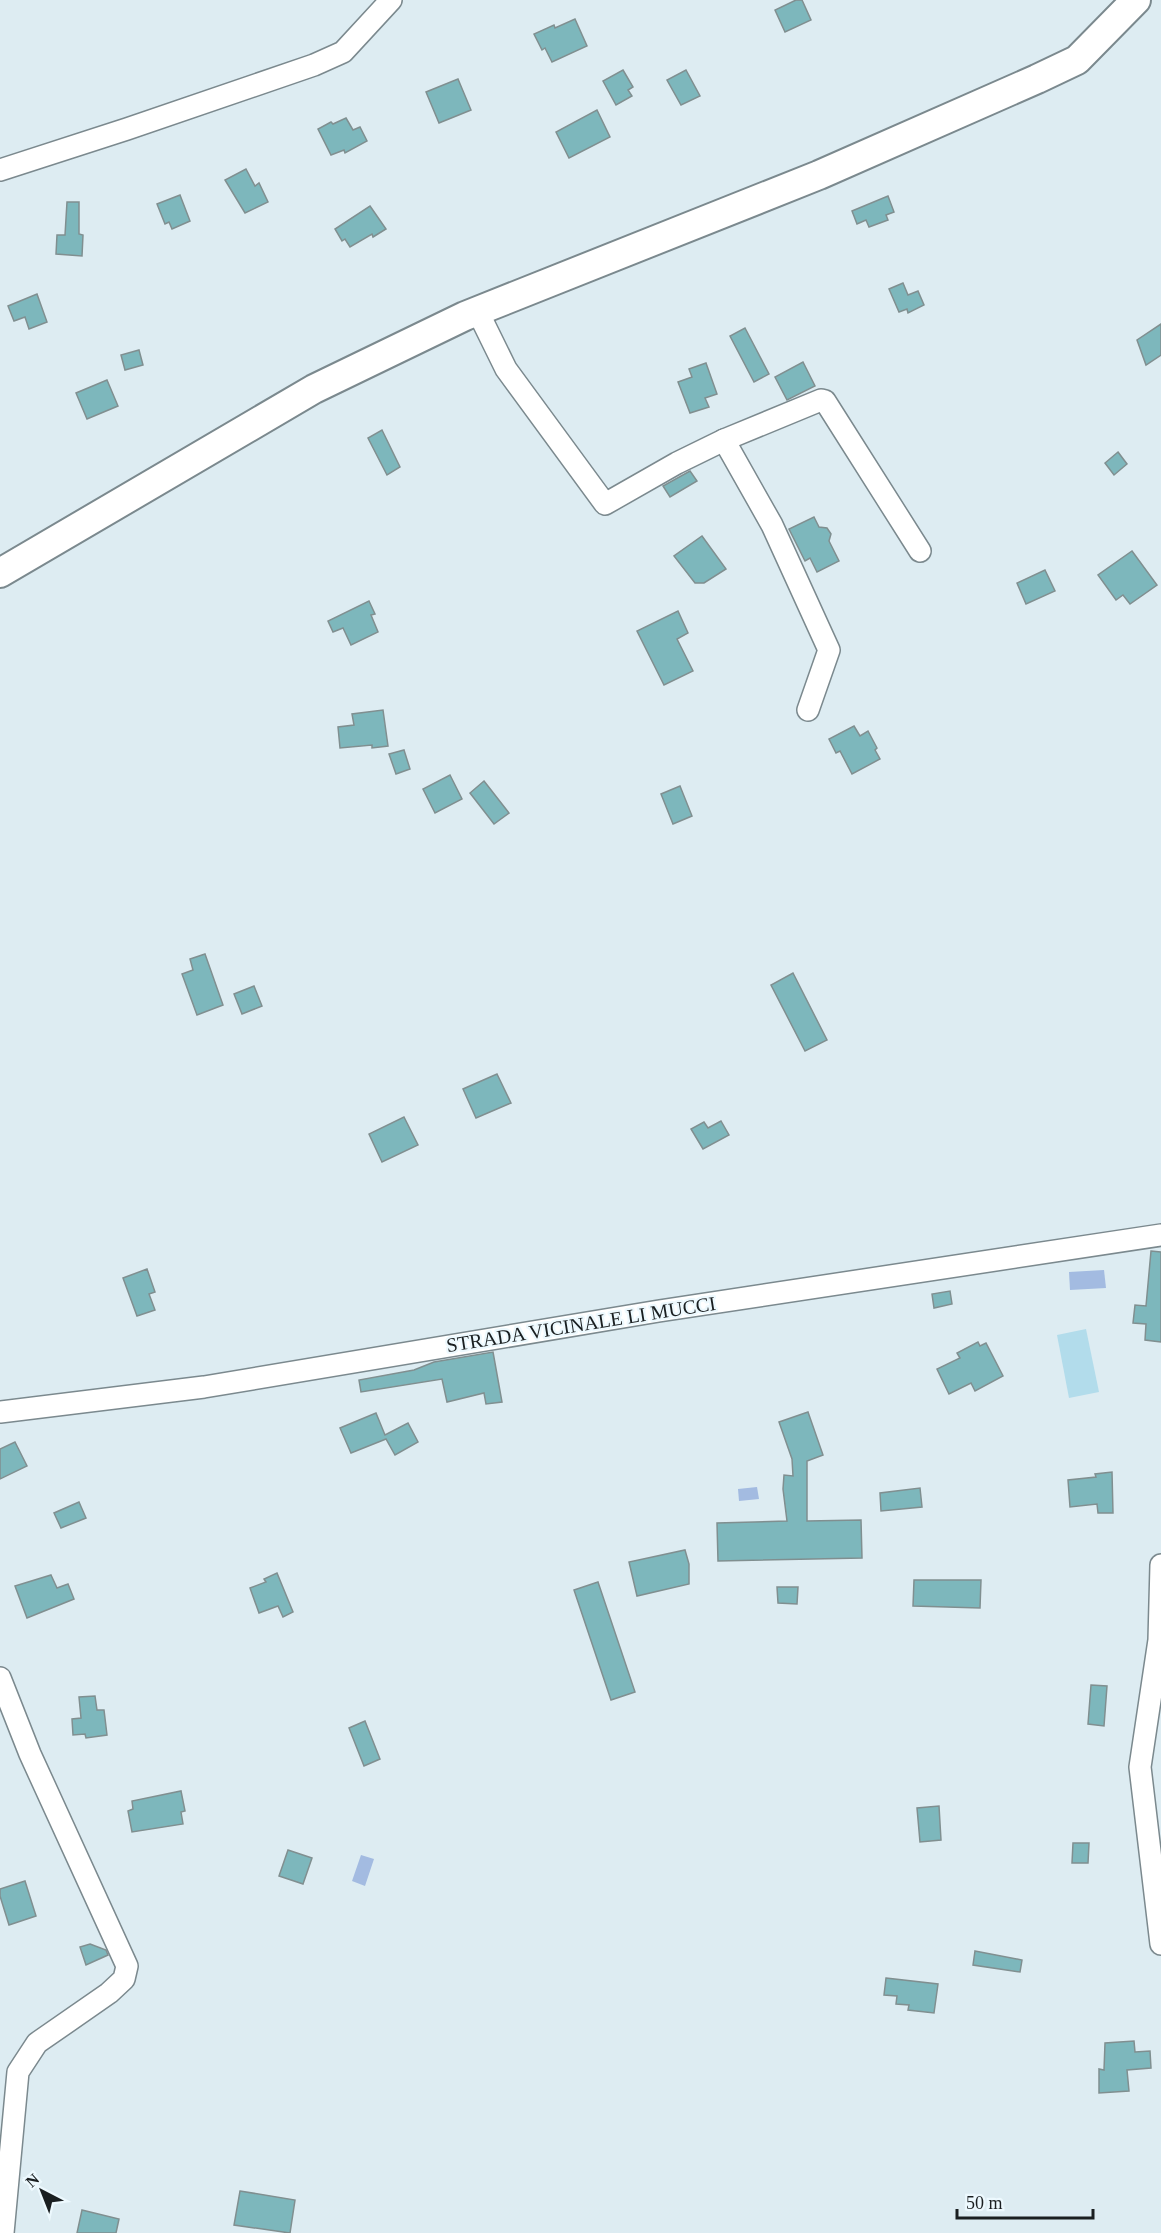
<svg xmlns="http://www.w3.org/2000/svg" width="1161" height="2233" viewBox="0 0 1161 2233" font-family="Georgia,serif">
  <rect width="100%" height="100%" fill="#ddecf2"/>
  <path fill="#b2dceb" d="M1086 1329 1099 1392 1069 1398 1057 1335Z"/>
  <g fill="#a3bbe1">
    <path d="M1104 1270 1106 1288 1070 1290 1069 1272Z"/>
    <path d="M757 1487 759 1499 739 1501 738 1489Z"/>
    <path d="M361 1855 374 1859 365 1886 352 1881Z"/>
  </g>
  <g fill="#7db7bc" stroke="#808f90" stroke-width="1.5">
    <path d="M796 0H802L811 20 785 32 775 10Z"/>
    <path d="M575 19 587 46 552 62 545 48 542 50 534 34 554 25 555 28Z"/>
    <path d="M623 70 633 87 628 90 632 96 616 105 603 81Z"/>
    <path d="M686 70 700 96 681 105 667 80Z"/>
    <path d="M458 79 471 110 439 123 426 92Z"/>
    <path d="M597 110 610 137 569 158 556 132Z"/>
    <path d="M346 118 353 130 360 127 367 141 345 153 344 150 331 155 318 129 331 122 333 124Z"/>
    <path d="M246 169 255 186 259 183 268 202 245 213 225 180Z"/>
    <path d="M180 195 190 221 172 229 169 222 165 224 157 204Z"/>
    <path d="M888 196 894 212 886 215 888 220 869 227 866 220 857 224 852 211Z"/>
    <path d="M67 202H79V234L83 235 82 256 56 254 57 235H65Z"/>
    <path d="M370 206 386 229 373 237 372 234 350 247 345 239 342 241 335 229Z"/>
    <path d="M903 283 908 295 918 291 924 305 908 313 907 309 899 312 889 289Z"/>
    <path d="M37 294 47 322 29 329 25 317 14 321 8 306Z"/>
    <path d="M1161 324V355L1146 365 1137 340Z"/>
    <path d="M745 328 769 374 754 382 730 336Z"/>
    <path d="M139 350 143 365 125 370 121 355Z"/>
    <path d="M803 362 815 386 787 400 775 377Z"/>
    <path d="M706 363 717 394 705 398 709 407 690 413 678 382 692 377 689 369Z"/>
    <path d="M107 380 118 406 87 419 76 393Z"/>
    <path d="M382 430 400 467 387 475 368 438Z"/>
    <path d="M1118 452 1127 464 1114 475 1105 463Z"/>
    <path d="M690 471 697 481 670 497 663 486Z"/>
    <path d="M814 517 819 527 827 528 831 534 829 541 839 561 817 572 810 558 805 561 789 529Z"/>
    <path d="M702 536 726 569 704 583H695L674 556Z"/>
    <path d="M1132 551 1157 585 1130 604 1123 595 1116 600 1098 575Z"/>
    <path d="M1045 570 1055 591 1026 604 1017 583Z"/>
    <path d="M369 601 375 614 371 615 378 632 351 645 343 628 333 632 328 621Z"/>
    <path d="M678 611 688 633 677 639 693 671 664 685 637 631Z"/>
    <path d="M383 710 388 746 372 748V745L340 748 338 727 354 725 352 714Z"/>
    <path d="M854 726 860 736 868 731 877 748 875 750 880 759 852 774 840 751 836 753 829 739Z"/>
    <path d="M404 750 410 769 396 774 389 754Z"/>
    <path d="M450 775 462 799 435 813 423 789Z"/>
    <path d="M484 781 509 813 494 824 470 793Z"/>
    <path d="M680 786 692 816 673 824 661 794Z"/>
    <path d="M205 954 223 1005 197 1015 182 974 193 970 190 959Z"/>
    <path d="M793 973 827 1040 805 1051 771 985Z"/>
    <path d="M254 986 262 1006 242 1014 234 994Z"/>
    <path d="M497 1074 511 1103 476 1118 463 1089Z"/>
    <path d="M404 1117 418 1145 382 1162 369 1134Z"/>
    <path d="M721 1121 729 1135 703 1149 691 1129 704 1122 708 1128Z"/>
    <path d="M1151 1251 1161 1252V1342L1145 1340 1146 1324 1133 1323 1135 1305 1146 1306Z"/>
    <path d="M147 1269 155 1292 149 1294 155 1310 137 1316 123 1278Z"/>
    <path d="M950 1291 952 1304 934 1308 932 1294Z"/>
    <path d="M978 1342 980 1346 986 1343 1003 1376 975 1391 971 1383 949 1394 937 1369 960 1358 957 1353Z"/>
    <path d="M493 1352 502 1402 486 1404 484 1393 447 1402 442 1379 361 1392 359 1380 414 1370 434 1362Z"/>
    <path d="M808 1412 823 1455 807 1461V1521L861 1520 862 1558 718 1561 717 1523 787 1521 783 1489 784 1475 793 1476 792 1459 779 1422Z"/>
    <path d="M376 1413 385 1435 408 1423 418 1442 395 1455 386 1439 351 1453 340 1428Z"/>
    <path d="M15 1442 27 1466 0 1479V1449Z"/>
    <path d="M1112 1472 1113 1513H1098L1097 1504 1070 1507 1068 1480 1096 1477 1095 1474Z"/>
    <path d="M920 1488 922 1507 881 1511 880 1493Z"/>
    <path d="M79 1502 86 1518 61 1528 54 1513Z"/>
    <path d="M685 1550 689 1564V1584L637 1596 629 1562Z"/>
    <path d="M277 1573 293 1612 283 1617 278 1606 259 1613 250 1588 266 1582 264 1579Z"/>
    <path d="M51 1575 57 1588 68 1584 74 1599 27 1618 15 1586Z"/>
    <path d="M914 1580H981L980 1608 913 1606Z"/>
    <path d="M598 1582 635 1692 611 1700 574 1590Z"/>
    <path d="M777 1587H798L797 1604 778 1603Z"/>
    <path d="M1091 1685 1107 1686 1104 1726 1088 1724Z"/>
    <path d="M95 1696 97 1710H104L107 1735 86 1738 85 1734 73 1735 72 1719 81 1718 79 1697Z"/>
    <path d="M365 1721 380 1759 364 1766 349 1728Z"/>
    <path d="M181 1791 185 1811 181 1812 183 1824 132 1832 128 1811 133 1809 132 1801Z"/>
    <path d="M939 1806 941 1840 920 1842 917 1808Z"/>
    <path d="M1073 1843H1089L1088 1863H1072Z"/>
    <path d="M288 1850 312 1858 303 1884 279 1876Z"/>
    <path d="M25 1881 36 1916 9 1925 0 1896V1889Z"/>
    <path d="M90 1944 106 1950 108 1955 86 1965 80 1947Z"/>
    <path d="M975 1951 1022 1960 1020 1972 973 1965Z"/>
    <path d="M886 1978 938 1984 934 2013 908 2010 909 2005 896 2004 897 1996 884 1995Z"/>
    <path d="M1134 2041 1135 2052 1150 2051 1151 2068 1127 2070 1129 2091 1099 2093V2069L1104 2070 1105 2043Z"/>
    <path d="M240 2191 295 2200 290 2233 234 2225Z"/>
    <path d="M82 2210 119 2219 116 2233H77Z"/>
  </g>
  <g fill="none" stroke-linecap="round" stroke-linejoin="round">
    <g stroke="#7b898e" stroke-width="24">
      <g id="street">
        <path d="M0 170 127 129 314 65 343 52 391 0"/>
        <path d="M477 310 506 369 605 504 677 463 724 440 821 400 825 401 920 551"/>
        <path d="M724 440 772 525 829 650 808 710"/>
        <path d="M0 1412 204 1387 659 1311 1161 1235"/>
        <path d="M1161 1565 1159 1640 1140 1767 1161 1944"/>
        <path d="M0 1678 30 1754 127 1966 124 1979 109 1993 37 2043 18 2072 3 2233"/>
      </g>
    </g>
    <g stroke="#7b898e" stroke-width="32">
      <path id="secondary" d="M0 573 314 389 465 316 819 175 1037 79 1077 60 1136 0"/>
    </g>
    <use href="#street" stroke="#fff" stroke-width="21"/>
    <use href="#secondary" stroke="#fff" stroke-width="28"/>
  </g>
  <g text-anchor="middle" stroke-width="4.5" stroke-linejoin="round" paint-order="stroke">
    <g font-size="20" fill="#1a1f21" stroke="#edf9fe">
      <text transform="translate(581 1324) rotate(-9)" y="7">STRADA VICINALE LI MUCCI</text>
    </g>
  </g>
  <g transform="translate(42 2191) rotate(318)" stroke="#edf9fe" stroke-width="4.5" paint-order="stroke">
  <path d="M0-4.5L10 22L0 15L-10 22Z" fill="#1a1f21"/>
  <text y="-9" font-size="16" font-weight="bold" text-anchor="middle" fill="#1a1f21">N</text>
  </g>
  <path d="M957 2209v9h136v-9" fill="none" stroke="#1a1f21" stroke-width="3"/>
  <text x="966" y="2209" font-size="18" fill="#1a1f21" stroke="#edf9fe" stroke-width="4.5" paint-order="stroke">50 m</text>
</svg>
